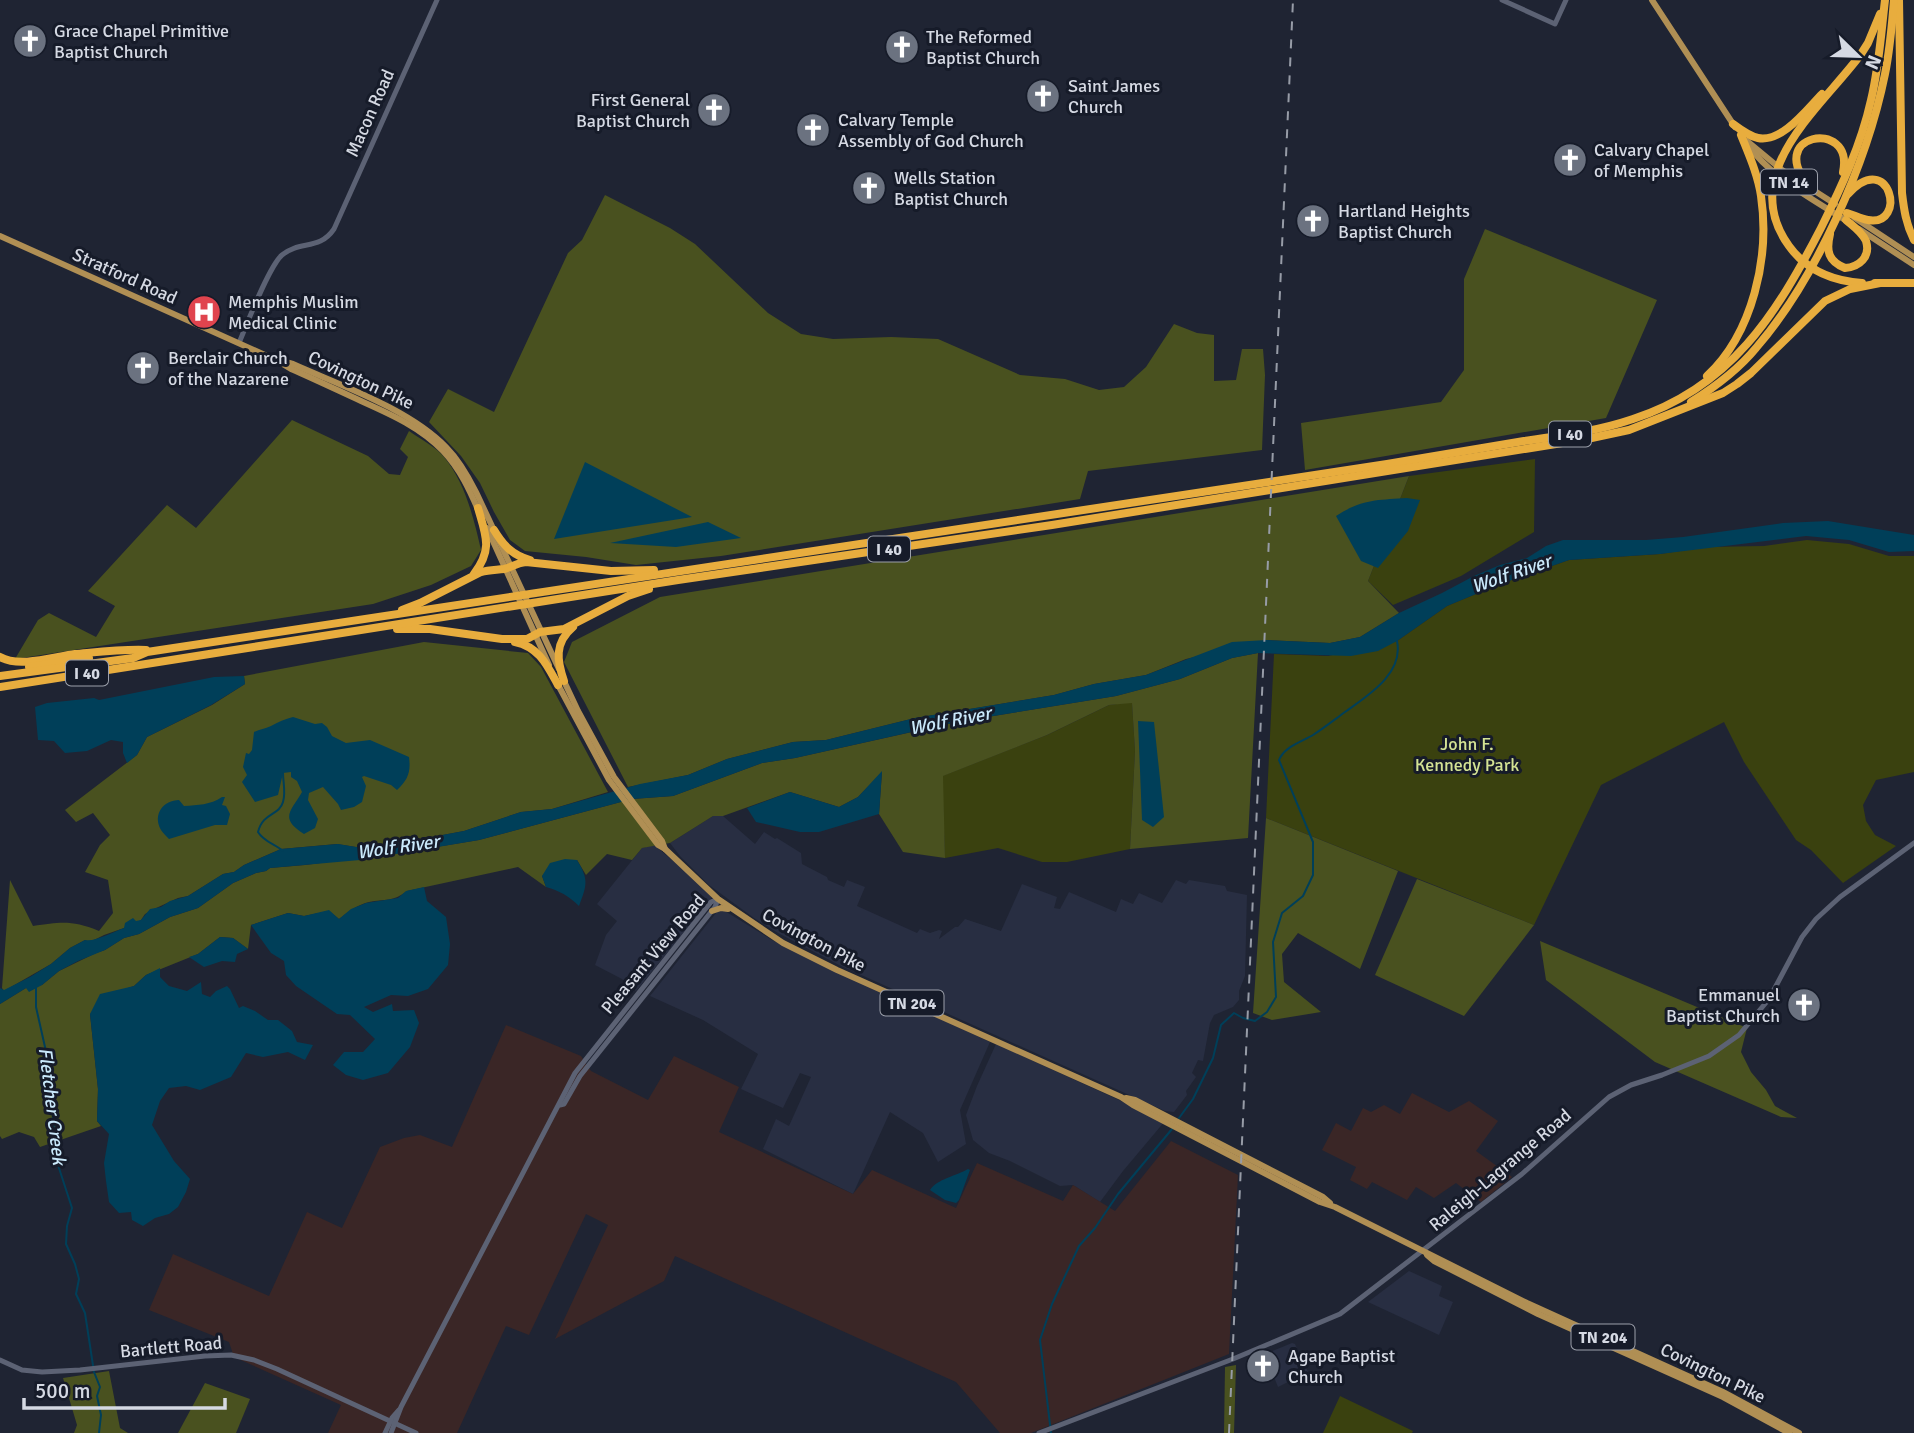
<svg xmlns="http://www.w3.org/2000/svg" width="1914" height="1433" viewBox="0 0 1914 1433" font-family="Signika,sans-serif">
  <rect width="100%" height="100%" fill="#1f2433"/>
  <g fill="#282e42">
    <path d="M713 816H723L755 844 764 832 775 839 777 838 801 853 802 864 827 877 828 880 844 887 847 880 865 887 857 906 917 933 920 929 930 933 939 930 942 931 939 939 955 927H958L965 919 1001 931 1022 884 1057 897 1054 908 1060 909 1069 892 1116 912 1121 899 1133 904 1139 893 1162 903 1176 880 1186 884 1189 880 1225 886 1227 891 1247 895 1245 976 1239 991V1000L1233 1007 1214 1015 1210 1023 1203 1061 1198 1060 1192 1073 1196 1077 1186 1091 1187 1095 1174 1112 1165 1111 839 965 778 933 754 918 709 885 680 856 670 843Z"/>
    <path d="M654 845 714 895 636 991 622 979 595 965 606 935 617 921 597 904 642 848Z"/>
    <path d="M720 908 772 940 990 1042 960 1110 966 1144 938 1162 923 1133 890 1112 853 1194 763 1149 776 1119 789 1126 811 1077 800 1073 783 1108 741 1089 758 1054 703 1020 650 996Z"/>
    <path d="M996 1044 1165 1121 1123 1171 1100 1202 1073 1185 1060 1186 1010 1161 989 1153 973 1140 966 1115 977 1086Z"/>
    <path d="M1409 1271 1442 1286 1439 1296 1453 1302 1439 1335 1368 1302Z"/>
    <path d="M1292 1343 1295 1344 1308 1372 1278 1387 1265 1354Z"/>
  </g>
  <g fill="#3a2626">
    <path d="M506 1025 581 1056 591 1071 648 1100 674 1056 739 1087 719 1132 853 1194 872 1170 956 1208 977 1163 1063 1201 1073 1185 1115 1211 1171 1141 1238 1175 1229 1354 1031 1433H1000L956 1382 675 1256 664 1281 555 1339 608 1225 586 1214 529 1335 506 1326 457 1433H328L341 1405 234 1357 229 1342 149 1310 173 1254 269 1296 307 1212 342 1228 380 1147 404 1138 420 1135 452 1147Z"/>
    <path d="M1412 1093 1449 1112 1469 1101 1498 1121 1476 1151 1512 1177 1481 1202 1456 1183 1434 1198 1416 1187 1407 1200 1372 1182 1367 1189 1350 1180 1356 1167 1322 1150 1336 1123 1351 1131 1363 1108 1371 1112 1384 1105 1400 1114Z"/>
  </g>
  <g fill="#3a410f">
    <path d="M1535 459 1534 532 1461 576 1393 605 1368 581 1409 476Z"/>
    <path d="M1807 540 1849 544 1889 556H1914V772L1876 780 1863 805 1866 821 1875 835 1896 846 1843 883 1811 850 1796 840 1744 762 1724 722 1601 785 1534 925 1266 818 1274 654 1328 656 1397 641 1447 606 1500 584 1569 560 1660 554 1707 547 1764 546Z"/>
    <path d="M1132 702 1135 751 1130 849 1067 862H1042L998 848 945 858 942 776 1047 735 1109 705Z"/>
    <path d="M1340 1396 1413 1431 1412 1433H1323Z"/>
  </g>
  <g fill="#49511f">
    <path d="M605 195 670 228 695 244 768 313 801 334 833 339 891 337 938 339 1020 375 1065 379 1099 390 1124 387 1146 367 1174 324 1197 333 1214 335V381L1236 380 1242 349H1263L1265 375 1262 450 1088 471 1080 499 721 556 636 565 586 557 525 551 510 540 494 512 480 483 461 456 429 422 448 389 494 412 568 253 582 240Z"/>
    <path d="M1485 229 1657 300 1606 418 1305 470 1301 423 1441 402 1464 370V279Z"/>
    <path d="M292 420 368 456 389 474 400 475 408 457 400 449 409 431C420 439 436 447 444 457 465 482 474 519 481 550L471 566 431 585 373 604 15 659 38 620 49 613 96 637 115 606 88 591 167 505 196 528Z"/>
    <path d="M1409 476 1368 581 1399 613 1360 637 1330 643 1267 640 1186 659 1146 675 1094 684 1054 695 915 718 826 740 793 742 727 759 688 775 628 787 564 662 572 642 660 597Z"/>
    <path d="M424 642 528 653 541 667 608 792 552 809 521 812 464 831 389 845 356 847 337 844 281 849 244 865 234 872 223 874 188 896 178 898 154 909 145 914 141 920 124 928 104 935 90 942 85 940 70 948 51 964 4 991 2 988 10 880 33 926C61 922 72 920 99 931L113 913 108 880 85 872 100 845 110 835 93 813 76 822 65 810 137 755 147 737 212 705 245 684 244 676Z"/>
    <path d="M1258 653 1248 838 1130 849 1135 751 1132 703 1109 705 1047 735 943 776 945 858 903 852 879 814 882 772 858 797 839 807 790 792 723 816H713L670 843 642 848 632 860 607 854 586 875 577 860 542 876 546 887 518 867 407 891C393 902 385 899 369 902 357 905 348 912 339 919L329 911 304 916 288 913 251 925 248 949 233 938 220 937 198 954 146 975 134 986 122 990 90 1014 98 1089 97 1121 101 1126 40 1147 34 1137 19 1132 2 1139 0 1136V1004L26 988 42 985 59 971 96 953 105 950 124 938 139 934 170 917 198 908 233 883 256 873 266 871 270 868 305 865 400 853 479 840 632 799 673 796 762 763 795 758 957 722 1116 696 1180 679 1232 658Z"/>
    <path d="M1266 818 1398 871 1360 969 1298 933 1282 954 1284 982 1321 1012 1272 1020 1253 1013Z"/>
    <path d="M1417 879 1534 925 1464 1016 1375 975Z"/>
    <path d="M1540 941 1747 1028 1741 1052 1751 1072 1766 1090 1775 1106 1797 1118 1781 1117 1655 1062 1546 980Z"/>
    <path d="M1236 1365 1234 1433H1224L1225 1367Z"/>
    <path d="M109 1371 120 1428 128 1433H74L77 1425 63 1378Z"/>
    <path d="M205 1383 250 1399 236 1433H178Z"/>
  </g>
  <g fill="#003f59">
    <path d="M585 462 692 517 554 539Z"/>
    <path d="M1407 498 1420 500 1408 531 1378 568 1361 561 1336 516C1362 499 1378 500 1407 498Z"/>
    <path d="M1828 521 1914 535V551L1889 552 1849 540 1806 536 1660 554 1569 560 1500 584 1447 606 1397 641 1378 651 1351 656 1258 653 1232 658 1180 679 1116 696 956 722 795 758 762 763 673 796 632 799 479 840 360 860 270 868 266 871 256 873 233 883 198 908 170 917 139 934 124 938 105 950 78 961 59 971 42 985 29 992 26 988 0 1004V988L4 990 30 977 51 964 70 948 85 940C95 942 113 932 124 928L125 923 133 918 136 921 141 920 150 909 161 907 170 901 188 896 223 874 234 872 244 865 281 849 338 844 356 847 389 845 464 831 521 812 552 809 640 784 688 775 727 759 793 742 826 740 915 718 1054 695 1094 684 1146 675 1232 642 1267 640 1330 643 1360 637 1399 613 1442 593 1474 576 1500 565 1527 558 1546 546 1563 540H1646L1683 537 1783 523Z"/>
    <path d="M708 522 741 538 676 547 610 543Z"/>
    <path d="M244 676 245 684 211 705 147 737 137 755 127 763 123 753V742L111 740 87 751 65 753 54 741 38 740 35 707 47 703 94 698 99 700 214 677Z"/>
    <path d="M293 717 315 724 322 723 327 727 332 736 346 743 370 740 409 757C411 772 408 780 397 790L391 785 364 776 362 777 366 786 362 802 354 807 341 810 338 804 323 787 309 793 308 800 318 819 315 828 304 834C278 818 292 810 302 792L297 781 291 777V772L283 773 278 795 255 802 242 782 247 775 243 767 246 753 249 754 252 750 254 732C260 729 265 729 271 726 278 722 285 719 293 717Z"/>
    <path d="M1138 721 1154 722 1164 817 1153 827 1142 820Z"/>
    <path d="M882 771 879 814 819 832H800L756 822 747 808 790 792 839 807 858 797Z"/>
    <path d="M222 797H225L222 805 226 806 230 814 227 825H215L169 839C166 836 163 833 161 830 152 814 164 800 179 800L184 806C198 805 210 805 222 797Z"/>
    <path d="M565 859 577 860C589 880 587 885 579 906 569 896 560 891 546 887L542 876 550 863Z"/>
    <path d="M424 887 427 901 446 917 450 944 448 965 428 989 408 996 391 995 364 1007 373 1012 392 1004 393 1011 414 1010 419 1023 410 1047 388 1073 363 1080 346 1075 333 1065 344 1052H363L375 1039 350 1015 337 1014 296 986 286 975 284 961 271 953 251 925 288 913 304 916 329 910 339 919 351 909 366 903 398 898 406 891Z"/>
    <path d="M220 937 233 938 248 949 237 954 235 962 222 961 204 967 189 957 198 954Z"/>
    <path d="M160 968V977L169 986 187 991 201 982 202 994 210 997 216 991 227 986 230 989 239 1008 243 1006 255 1011 268 1020H278L292 1031 297 1042 313 1045 305 1060 288 1052 263 1057 246 1053 231 1077 200 1090 186 1086 169 1088 160 1101 152 1125 174 1161 190 1179 186 1192 178 1207 169 1214 155 1218 143 1226 132 1220 131 1212 119 1213 109 1202 106 1181 104 1163 109 1134 97 1121 98 1089 90 1014 100 994 134 986 146 975Z"/>
    <path d="M968 1169 970 1170 959 1200 956 1203 945 1200 930 1190C937 1179 956 1176 968 1169Z"/>
  </g>
  <g fill="none" stroke-linecap="round" stroke-linejoin="round">
    <g stroke="#003f59" stroke-width="2">
      <path d="M283 851C275 844 264 842 258 832 263 812 279 816 283 802 286 792 283 782 283 773"/>
      <path d="M36 988V1007L54 1087 51 1096 57 1162 72 1208 67 1226 66 1244 75 1264 79 1279 76 1294 85 1313 94 1372 100 1387 97 1396 101 1415 99 1433"/>
      <path d="M1179 1118 1193 1099 1213 1058 1221 1025 1234 1013 1243 1018 1255 1021 1267 1012 1276 997 1273 942 1282 913 1303 896 1313 875V842L1279 760C1284 747 1301 742 1313 735 1324 728 1334 720 1345 712 1367 696 1404 674 1397 641"/>
      <path d="M1051 1433 1040 1340 1052 1304 1079 1246 1095 1228 1118 1194 1172 1129"/>
    </g>
    <g stroke="#5c6274" stroke-width="5">
      <path d="M1502 0 1555 24 1566 0"/>
      <path d="M239 343C247 324 269 266 282 255 300 240 319 251 334 229L437 0"/>
      <path d="M560 1105 564 1104 580 1076 715 907 718 899"/>
      <path d="M0 1360 22 1370 42 1372 80 1370 205 1356 231 1355 254 1360 277 1369 416 1433"/>
      <path d="M385 1433 392 1418 399 1410"/>
      <path d="M391 1433 401 1407 575 1073 711 902 718 899"/>
      <path d="M1039 1433 1233 1359 1340 1314 1522 1174 1609 1097 1631 1085 1662 1075 1709 1056 1739 1035 1769 999 1802 937 1816 919 1840 897 1914 843"/>
    </g>
    <g stroke="#b08f54" stroke-width="6">
      <path d="M1652 0 1735 127"/>
      <path d="M1747 141 1782 170 1835 204"/>
      <path d="M1748 145C1771 178 1816 201 1850 223"/>
      <path d="M1855 218 1914 257"/>
      <path d="M1859 229 1914 265"/>
      <path d="M0 236 276 360 291 369C314 379 337 390 361 401 390 414 420 427 443 451 460 469 470 491 479 512"/>
      <path d="M282 361 293 364C342 386 409 409 446 447 459 460 468 476 476 492L559 669"/>
      <path d="M487 528 549 665"/>
      <path d="M563 679 578 711 614 777 662 841 665 849"/>
      <path d="M556 681 609 780 658 845 665 849 718 899 783 943 837 970 1121 1097 1133 1105 1320 1202 1335 1207 1527 1303 1723 1392 1799 1433"/>
      <path d="M712 911 721 908 728 909"/>
      <path d="M1126 1098 1135 1100 1323 1197 1330 1203"/>
      <path d="M1427 1255 1434 1261 1538 1314 1723 1397 1789 1433"/>
    </g>
    <g stroke="#e8ad3e" stroke-width="8">
      <path d="M1899 0 1902 193C1904 210 1906 224 1914 240"/>
      <path d="M1733 124C1741 130 1749 136 1758 138 1782 143 1807 109 1822 94"/>
      <path d="M1812 189C1760 134 1855 117 1843 172"/>
      <path d="M1847 213C1854 215 1861 219 1868 220 1908 227 1890 148 1848 194"/>
      <path d="M1830 234C1826 251 1828 261 1845 268 1859 267 1871 257 1866 241 1862 232 1853 226 1846 220"/>
      <path d="M1862 283C1832 281 1807 271 1789 246 1736 173 1821 108 1861 54L1868 43 1880 14"/>
      <path d="M1875 283H1914"/>
      <path d="M1707 376C1753 333 1770 257 1761 196 1758 175 1749 155 1741 135"/>
      <path d="M1691 402C1715 387 1738 370 1756 348 1816 279 1867 163 1885 74 1890 50 1892 25 1894 0"/>
      <path d="M494 530C503 545 512 555 530 560"/>
      <path d="M474 574C493 549 486 536 478 508"/>
      <path d="M402 610 420 603 481 572C489 570 496 570 504 569 513 567 516 563 526 562L611 571 654 570"/>
      <path d="M397 629H430L502 639H527L540 632 564 629 628 596 649 589"/>
      <path d="M515 642C539 647 547 665 558 685"/>
      <path d="M0 657C19 668 53 657 75 654 98 652 123 649 146 650"/>
      <path d="M29 667 89 658"/>
      <path d="M0 676 133 658 147 652 1387 464C1433 456 1478 449 1524 441 1560 436 1598 431 1633 419 1731 387 1776 315 1821 228 1841 188 1861 145 1871 100 1879 67 1881 34 1885 0"/>
      <path d="M564 681C557 661 554 643 573 627"/>
      <path d="M0 687 678 580 1052 525 1587 439 1629 430 1723 393 1737 384 1751 373 1825 301 1850 289 1880 283"/>
    </g>
    <path stroke="#979ca7" stroke-width="2" stroke-dasharray="9 9" stroke-linecap="butt" d="M1229 1433 1293 0"/>
  </g>
  <defs>
    <g id="church-disc" transform="scale(1.75)"><circle r="9.5" fill="#6b7280" stroke="#161b29"/><path d="M-1.2-6h2.4v3.5h3.3v2.4h-3.3V6h-2.4V-.1h-3.3v-2.4h3.3Z" fill="#fff"/></g>
    <g id="hospital-disc" transform="scale(1.75)"><circle r="9.5" fill="#e0444e" stroke="#161b29"/><path d="M-5-5h3v3.5h4V-5h3V5h-3V1.5h-4V5h-3Z" fill="#fff"/></g>
  </defs>
  <g fill-rule="evenodd">
    <use href="#church-disc" x="30" y="41"/>
    <use href="#church-disc" x="902" y="47"/>
    <use href="#church-disc" x="1043" y="96"/>
    <use href="#church-disc" x="714" y="110"/>
    <use href="#church-disc" x="813" y="130"/>
    <use href="#church-disc" x="1570" y="160"/>
    <use href="#church-disc" x="869" y="188"/>
    <use href="#church-disc" x="1313" y="221"/>
    <use href="#hospital-disc" x="204" y="312"/>
    <use href="#church-disc" x="143" y="368"/>
    <use href="#church-disc" x="1804" y="1005"/>
    <use href="#church-disc" x="1263" y="1366"/>
  </g>
  <g text-anchor="middle" stroke-width="6" stroke-linejoin="round" paint-order="stroke">
    <g fill="#161b29" stroke="#9ca0ab" stroke-width="2">
      <rect x="1761" y="169.5" width="56" height="25" rx="5"/>
      <rect x="1549" y="421.5" width="42" height="25" rx="5"/>
      <rect x="868" y="536.5" width="42" height="25" rx="5"/>
      <rect x="66" y="660.5" width="42" height="25" rx="5"/>
      <rect x="880.5" y="990.5" width="63" height="25" rx="5"/>
      <rect x="1571.5" y="1324.5" width="63" height="25" rx="5"/>
    </g>
    <g font-size="16" font-weight="bold" fill="#d5d9e3">
      <text x="1789" y="188">TN 14</text>
      <text x="1570" y="440">I 40</text>
      <text x="889" y="555">I 40</text>
      <text x="87" y="679">I 40</text>
      <text x="912" y="1009">TN 204</text>
      <text x="1603" y="1343">TN 204</text>
    </g>
    <g font-size="18" fill="#d5d9e3" stroke="#161b29" text-anchor="start">
      <text x="54" y="37">Grace Chapel Primitive<tspan x="54" dy="21">Baptist Church</tspan></text>
      <text x="926" y="43">The Reformed<tspan x="926" dy="21">Baptist Church</tspan></text>
      <text x="1068" y="92">Saint James<tspan x="1068" dy="21">Church</tspan></text>
      <text x="690" y="106" text-anchor="end">First General<tspan x="690" dy="21">Baptist Church</tspan></text>
      <text x="838" y="126">Calvary Temple<tspan x="838" dy="21">Assembly of God Church</tspan></text>
      <text x="1594" y="156">Calvary Chapel<tspan x="1594" dy="21">of Memphis</tspan></text>
      <text x="894" y="184">Wells Station<tspan x="894" dy="21">Baptist Church</tspan></text>
      <text x="1338" y="217">Hartland Heights<tspan x="1338" dy="21">Baptist Church</tspan></text>
      <text x="228" y="308">Memphis Muslim<tspan x="228" dy="21">Medical Clinic</tspan></text>
      <text x="168" y="364">Berclair Church<tspan x="168" dy="21">of the Nazarene</tspan></text>
      <text x="1780" y="1001" text-anchor="end">Emmanuel<tspan x="1780" dy="21">Baptist Church</tspan></text>
      <text x="1288" y="1362">Agape Baptist<tspan x="1288" dy="21">Church</tspan></text>
    </g>
    <g font-size="18" fill="#d5d9e3" stroke="#161b29">
      <text transform="translate(370 113) rotate(-66)" y="6">Macon Road</text>
      <text transform="translate(125 276) rotate(24)" y="6">Stratford Road</text>
      <text transform="translate(361 380) rotate(25)" y="6">Covington Pike</text>
      <text transform="translate(814 940) rotate(28)" y="6">Covington Pike</text>
      <text transform="translate(653 954) rotate(-50)" y="6">Pleasant View Road</text>
      <text transform="translate(1500 1170) rotate(-40)" y="6">Raleigh-Lagrange Road</text>
      <text transform="translate(171 1347) rotate(-5)" y="6">Bartlett Road</text>
      <text transform="translate(1713 1373) rotate(26)" y="6">Covington Pike</text>
    </g>
    <g font-size="18" fill="#d4e394" stroke="#161b29">
      <text x="1467" y="750">John F.<tspan x="1467" dy="21">Kennedy Park</tspan></text>
    </g>
    <g font-size="19" font-style="italic" fill="#cae9fb" stroke="#161b29">
      <text transform="translate(1511 573) rotate(-19)" y="7">Wolf River</text>
      <text transform="translate(950 720) rotate(-11)" y="7">Wolf River</text>
      <text transform="translate(398 846) rotate(-8)" y="7">Wolf River</text>
      <text transform="translate(53 1106) rotate(83)" y="7">Fletcher Creek</text>
    </g>
  </g>
  <g transform="translate(1858 56) rotate(113)" stroke="#161b29" stroke-width="5" paint-order="stroke">
  <path d="M0-5L12 26L0 18L-12 26Z" fill="#d5d9e3"/>
  <text y="-10" font-size="19" font-weight="bold" text-anchor="middle" fill="#d5d9e3">N</text>
  </g>
  <path d="M24 1398v10h201v-10" fill="none" stroke="#d5d9e3" stroke-width="3.5"/>
  <text x="35" y="1398" font-size="21" fill="#d5d9e3" stroke="#161b29" stroke-width="5" paint-order="stroke">500 m</text>
</svg>
